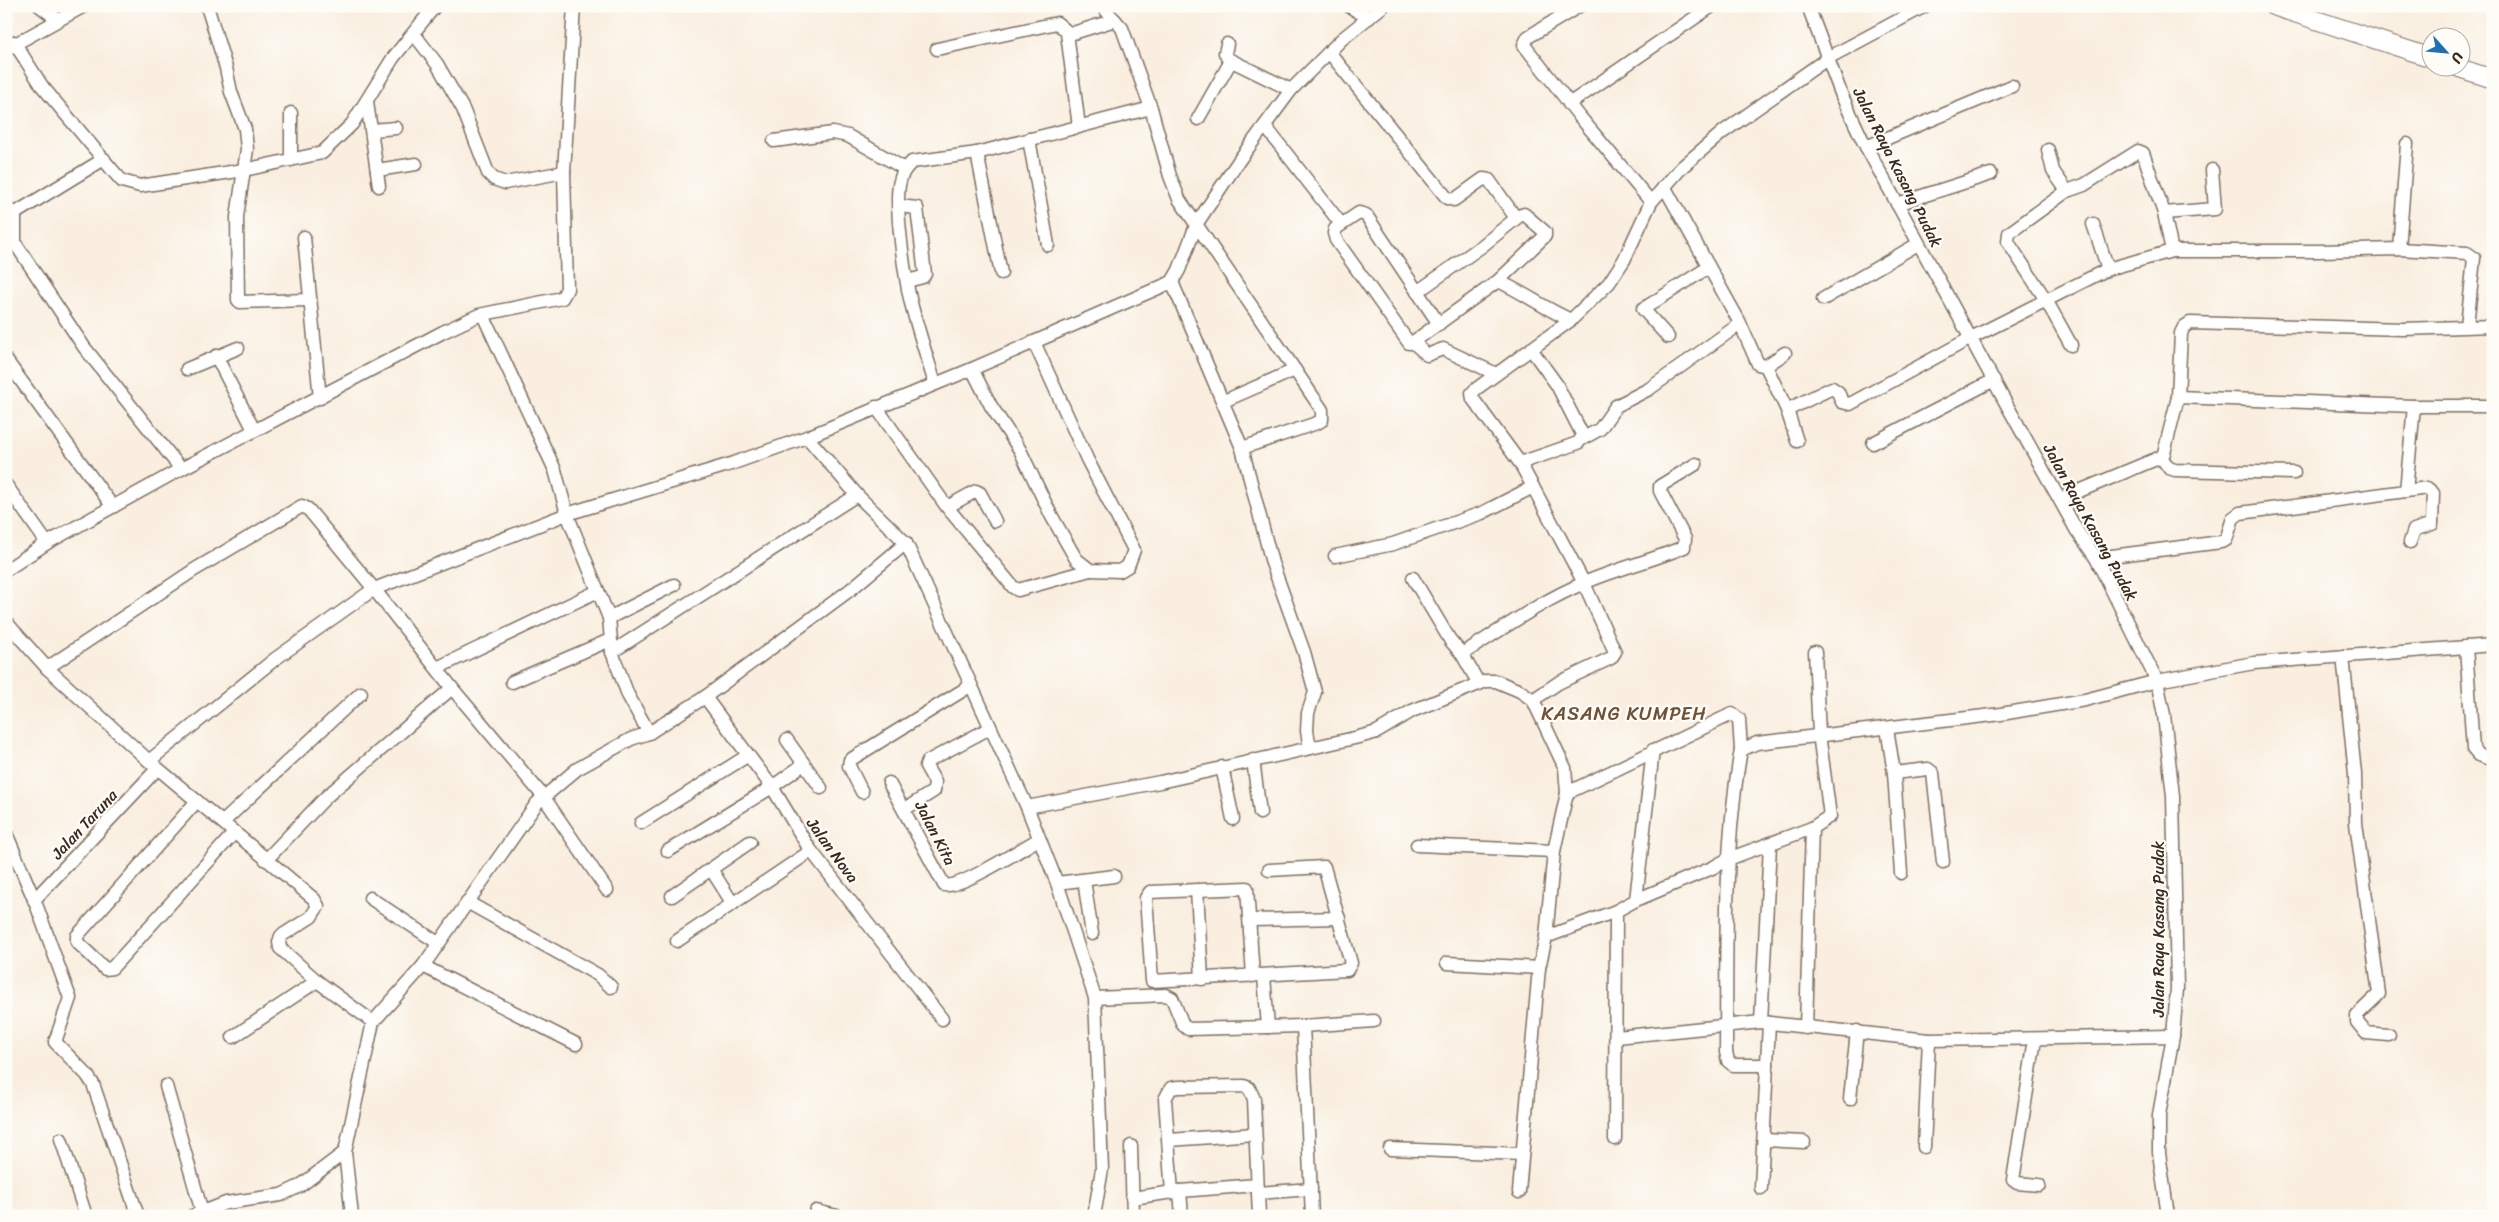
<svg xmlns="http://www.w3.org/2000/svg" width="2499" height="1222" viewBox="0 0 2499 1222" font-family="Sriracha,sans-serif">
  <rect width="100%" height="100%" fill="#fdfcf7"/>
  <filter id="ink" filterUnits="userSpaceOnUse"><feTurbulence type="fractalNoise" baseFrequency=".02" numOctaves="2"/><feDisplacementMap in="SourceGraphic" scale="10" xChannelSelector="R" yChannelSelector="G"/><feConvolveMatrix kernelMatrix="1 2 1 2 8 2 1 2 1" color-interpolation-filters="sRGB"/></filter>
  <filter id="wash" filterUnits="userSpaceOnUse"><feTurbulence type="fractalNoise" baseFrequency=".0096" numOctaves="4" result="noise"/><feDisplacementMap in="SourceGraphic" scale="20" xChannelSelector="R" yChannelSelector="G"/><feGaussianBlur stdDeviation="1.12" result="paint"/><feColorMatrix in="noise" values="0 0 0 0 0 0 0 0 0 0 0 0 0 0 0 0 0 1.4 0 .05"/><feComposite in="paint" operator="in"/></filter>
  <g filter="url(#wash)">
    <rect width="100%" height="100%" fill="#f9eedf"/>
  </g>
  <g filter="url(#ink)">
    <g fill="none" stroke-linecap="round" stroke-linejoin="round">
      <g stroke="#7e6f62" stroke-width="15">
        <g id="minor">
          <path d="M40 6 57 19"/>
          <path d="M207 6 226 68 231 92 245 129 247 149 237 217 238 300 240 302 309 300"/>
          <path d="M1102 6 1122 28 1151 108"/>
          <path d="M1349 6 1369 18"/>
          <path d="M1579 6 1528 37 1524 45 1580 117 1651 202"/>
          <path d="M1808 6 1842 96 1863 141 2008 407 2077 531 2096 558 2157 681 2164 715 2173 796 2177 989 2173 1036 2159 1115V1153L2168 1216"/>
          <path d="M1067 33 1079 127"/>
          <path d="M414 34 437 64 463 109 488 173 494 179 505 183 564 172"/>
          <path d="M14 42 42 86 114 172 122 181 140 186 244 170 322 153 352 124 393 58 435 6"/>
          <path d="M1227 44 1225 53 1228 59 1291 90"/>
          <path d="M6 49 84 6"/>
          <path d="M937 49 1057 23 1070 34 1115 20"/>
          <path d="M1329 52 1447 198 1454 200 1483 179 1489 180 1516 218"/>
          <path d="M367 102 379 186"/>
          <path d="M1569 104 1712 6"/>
          <path d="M291 113V160"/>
          <path d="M1198 119 1231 61"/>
          <path d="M1265 126 1341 224"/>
          <path d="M372 130 396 128"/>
          <path d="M1029 139 1048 245"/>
          <path d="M774 141 833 133 848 136 905 169"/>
          <path d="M1866 147 2012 86"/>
          <path d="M2048 150 2053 171 2067 191"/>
          <path d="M977 153 1001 273"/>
          <path d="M377 170 416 164"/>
          <path d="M1664 186 1739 321 1758 364 1766 366 1785 353"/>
          <path d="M1897 204 1991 174"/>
          <path d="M6 206 15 217V243L84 347 181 469"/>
          <path d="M899 206 917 208 925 274 923 277 907 281"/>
          <path d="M2164 213 2215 209 2212 170"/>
          <path d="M14 214 104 159"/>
          <path d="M2093 224 2108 269"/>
          <path d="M304 237 320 398"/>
          <path d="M2399 249 2407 144"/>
          <path d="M1498 281C1523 292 1545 309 1571 320"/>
          <path d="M1172 282 1242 448 1272 563 1304 652 1315 692 1308 713 1307 731 1310 748"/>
          <path d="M1823 299 1918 244"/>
          <path d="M483 315 555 470 567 514 609 618 612 652 628 695 649 733"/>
          <path d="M1439 324 1366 215 1359 213 1335 229 1334 233 1336 240 1409 343 1413 342 1427 355 1443 349 1494 373"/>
          <path d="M1668 337 1643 309 1709 267"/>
          <path d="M1413 342 1498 281 1545 236V232L1524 214 1519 216 1482 246 1417 292"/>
          <path d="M2071 345 2046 300 2008 242 2009 233 2067 191 2084 185 2138 151 2143 153 2164 213 2172 251"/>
          <path d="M216 356 254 430"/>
          <path d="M6 360 113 507"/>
          <path d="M1766 366 1787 410 1797 441"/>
          <path d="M187 369 238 348"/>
          <path d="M972 369 991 406 1020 450 1051 515 1076 559 1090 570 1120 571 1128 566 1134 550 1087 459 1034 342"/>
          <path d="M935 384C927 357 918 330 911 303 905 279 895 209 899 185 901 175 904 169 912 162L977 153 1151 108 1170 176 1179 199 1322 410V420L1317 423 1242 448"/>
          <path d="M2178 397 2414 406H2493"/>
          <path d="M1224 401 1295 370"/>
          <path d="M876 407 947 507 976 491 980 493 995 521"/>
          <path d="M1787 410 1832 388 1838 392 1842 402 1850 404 1971 338 2108 269 2172 251H2319L2399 249 2467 253 2474 258 2467 326"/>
          <path d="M807 437 857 495 906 543 1027 807 1057 883 1095 998 1102 1169 1094 1216"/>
          <path d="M1582 439 1600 429 1616 406 1649 389 1740 324"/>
          <path d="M1873 443 1994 380"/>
          <path d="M2161 457 2169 468 2175 470 2294 473"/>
          <path d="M1520 463 1578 443 1583 436 1557 385 1531 349"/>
          <path d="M6 485 47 543"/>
          <path d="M1533 487 1520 463 1473 399 1472 393 1476 389 1571 320 1609 283 1624 260 1651 202 1682 167 1723 132 1828 58 1925 6"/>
          <path d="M2406 491 2427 488 2433 493 2432 524 2414 530 2410 542"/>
          <path d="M2060 499 2161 457 2164 453 2178 397 2181 333 2184 327 2190 323 2403 329 2493 326"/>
          <path d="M947 507 1013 587 1018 590 1090 570"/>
          <path d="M1335 556 1393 544 1482 513 1533 487 1584 583 1615 652 1611 658 1558 683 1533 700"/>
          <path d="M2096 558 2221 542 2226 540 2233 518 2240 513 2406 491 2414 406"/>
          <path d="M6 570 47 543 181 469 443 332 479 315 562 298 567 289 564 172 574 6"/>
          <path d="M1413 578 1450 640 1462 654"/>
          <path d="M609 618 674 585"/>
          <path d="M6 622 47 668 149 761 314 899 318 906 311 917 281 936 279 942 280 948 317 981 373 1022"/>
          <path d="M2466 647 2473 749 2478 755 2493 760"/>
          <path d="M612 652 857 495"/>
          <path d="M2343 656 2355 774 2356 823 2379 994 2357 1015V1022L2366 1033 2389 1035"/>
          <path d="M47 668 194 570 302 506 308 509 374 589 567 514 731 464 807 437 972 369 1172 282 1179 270 1197 223 1240 159 1291 90 1342 39 1383 6"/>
          <path d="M437 668 598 591"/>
          <path d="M512 682 610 640"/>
          <path d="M1479 684 1462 654C1501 630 1541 601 1584 583 1616 569 1651 561 1684 547L1685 539 1660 491V486L1696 464"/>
          <path d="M705 697 772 787 809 848 942 1019"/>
          <path d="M1887 728 1894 773 1901 873"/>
          <path d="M787 740 821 788"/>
          <path d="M1253 760 1260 813"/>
          <path d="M149 761 275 659 374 589 452 688 543 796 607 890"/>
          <path d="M1222 767 1233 819"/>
          <path d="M1894 773 1928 769 1933 773 1943 862"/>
          <path d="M889 783 944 885C958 890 1023 848 1039 839"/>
          <path d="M862 792 849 766 850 760 970 686"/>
          <path d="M1567 793 1732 714 1739 719 1741 750"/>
          <path d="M197 801 77 936V942L105 969 112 968 235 832"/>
          <path d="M1027 807 1160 782 1359 737 1377 732 1412 711 1486 681H1496L1520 691 1533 700 1565 768 1567 793 1554 851 1546 937 1539 968 1519 1192"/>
          <path d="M905 809 934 791 935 782 926 766 928 761 990 728"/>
          <path d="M223 822 361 693"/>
          <path d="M641 823 747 756"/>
          <path d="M6 833 36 904 70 998 55 1042 87 1075 93 1084 138 1216"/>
          <path d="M1417 845 1554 851"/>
          <path d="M668 851 772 787 804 764"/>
          <path d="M266 860 326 797 452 688"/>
          <path d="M711 869 733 904"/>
          <path d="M1084 880 1092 934"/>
          <path d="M1057 883 1114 876"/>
          <path d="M1197 890 1202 979"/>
          <path d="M672 896 750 842"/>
          <path d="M370 898 438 943"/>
          <path d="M34 900 157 769"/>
          <path d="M1636 900 1653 750"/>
          <path d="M467 902 598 975 611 987"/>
          <path d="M1251 920 1339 918"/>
          <path d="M1546 937 1616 911 1636 900 1712 868 1728 859 1812 828 1830 816 1819 734 1815 652"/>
          <path d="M677 941 808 853 809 848"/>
          <path d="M1447 963 1539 968"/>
          <path d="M423 966 576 1044"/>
          <path d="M1253 976 1247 888 1150 892 1146 898 1152 981 1347 970 1351 963 1324 867 1269 870"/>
          <path d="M1264 976 1268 1027"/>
          <path d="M1095 998 1166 995 1172 998 1183 1025 1188 1029 1303 1026 1312 1216"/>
          <path d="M1761 1022 1770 845"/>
          <path d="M1303 1026 1374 1021"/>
          <path d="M1806 1028 1812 828"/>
          <path d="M233 1037 317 981"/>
          <path d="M1617 1037 1761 1022 1929 1040 2173 1036"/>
          <path d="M2035 1039 2013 1180 2017 1183 2039 1185"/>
          <path d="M1767 1065H1733L1728 1061 1726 1052C1727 951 1723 850 1741 750L1757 743 2001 714 2085 700 2157 681 2254 663 2493 645"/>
          <path d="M166 1086 202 1212"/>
          <path d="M1850 1099 1857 1031"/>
          <path d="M61 1139 86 1216"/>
          <path d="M1615 1139 1616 911"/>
          <path d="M1169 1140 1255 1134"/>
          <path d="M1764 1140 1804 1142"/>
          <path d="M1131 1146 1133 1216"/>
          <path d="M1924 1147 1929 1040"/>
          <path d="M1390 1149 1522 1154"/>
          <path d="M1761 1188 1769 1023"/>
          <path d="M1180 1191 1182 1216"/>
          <path d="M1172 1193 1165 1099 1171 1088 1178 1087 1244 1086 1249 1088 1254 1099 1258 1193 1311 1189"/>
          <path d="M1258 1193 1259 1216"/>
          <path d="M1132 1198 1180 1191 1257 1185"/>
          <path d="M816 1211 837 1216"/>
          <path d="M192 1216 226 1203 281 1195 300 1186 345 1152"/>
          <path d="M352 1216 345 1152 373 1022 423 966 537 803 577 769 631 739 649 733 705 697 850 590 906 543"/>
        </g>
      </g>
      <g stroke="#7e6f62" stroke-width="20">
        <g id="highway">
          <path d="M2273 6 2432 58"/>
          <path d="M2459 68 2493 79"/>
        </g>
      </g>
      <use href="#minor" stroke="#fff" stroke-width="12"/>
      <use href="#highway" stroke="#fff" stroke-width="18"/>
    </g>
  </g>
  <g text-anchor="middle" stroke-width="4.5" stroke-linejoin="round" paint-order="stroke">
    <g font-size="16" fill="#3b2a1e" stroke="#fdfcf7">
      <text transform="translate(1898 167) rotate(63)" y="6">Jalan Raya Kasang Pudak</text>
      <text transform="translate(2091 522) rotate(61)" y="6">Jalan Raya Kasang Pudak</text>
      <text transform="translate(84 824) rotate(-47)" y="6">Jalan Taruna</text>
      <text transform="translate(936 833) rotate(63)" y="6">Jalan Kita</text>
      <text transform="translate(833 850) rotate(54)" y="6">Jalan Nova</text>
      <text transform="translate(2158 929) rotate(-90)" y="6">Jalan Raya Kasang Pudak</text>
    </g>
    <g font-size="19" letter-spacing="1" fill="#705137" stroke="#fdfcf7">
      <text x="1624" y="720">KASANG KUMPEH</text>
    </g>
  </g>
  <rect width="2499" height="1222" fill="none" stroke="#fdfcf7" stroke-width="25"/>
  <g transform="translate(2446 52) rotate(117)"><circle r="24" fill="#fdfcf7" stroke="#afa8a0"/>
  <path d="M0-4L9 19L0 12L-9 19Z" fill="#1f6fb2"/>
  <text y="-8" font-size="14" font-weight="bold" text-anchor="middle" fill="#3b2a1e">U</text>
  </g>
</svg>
